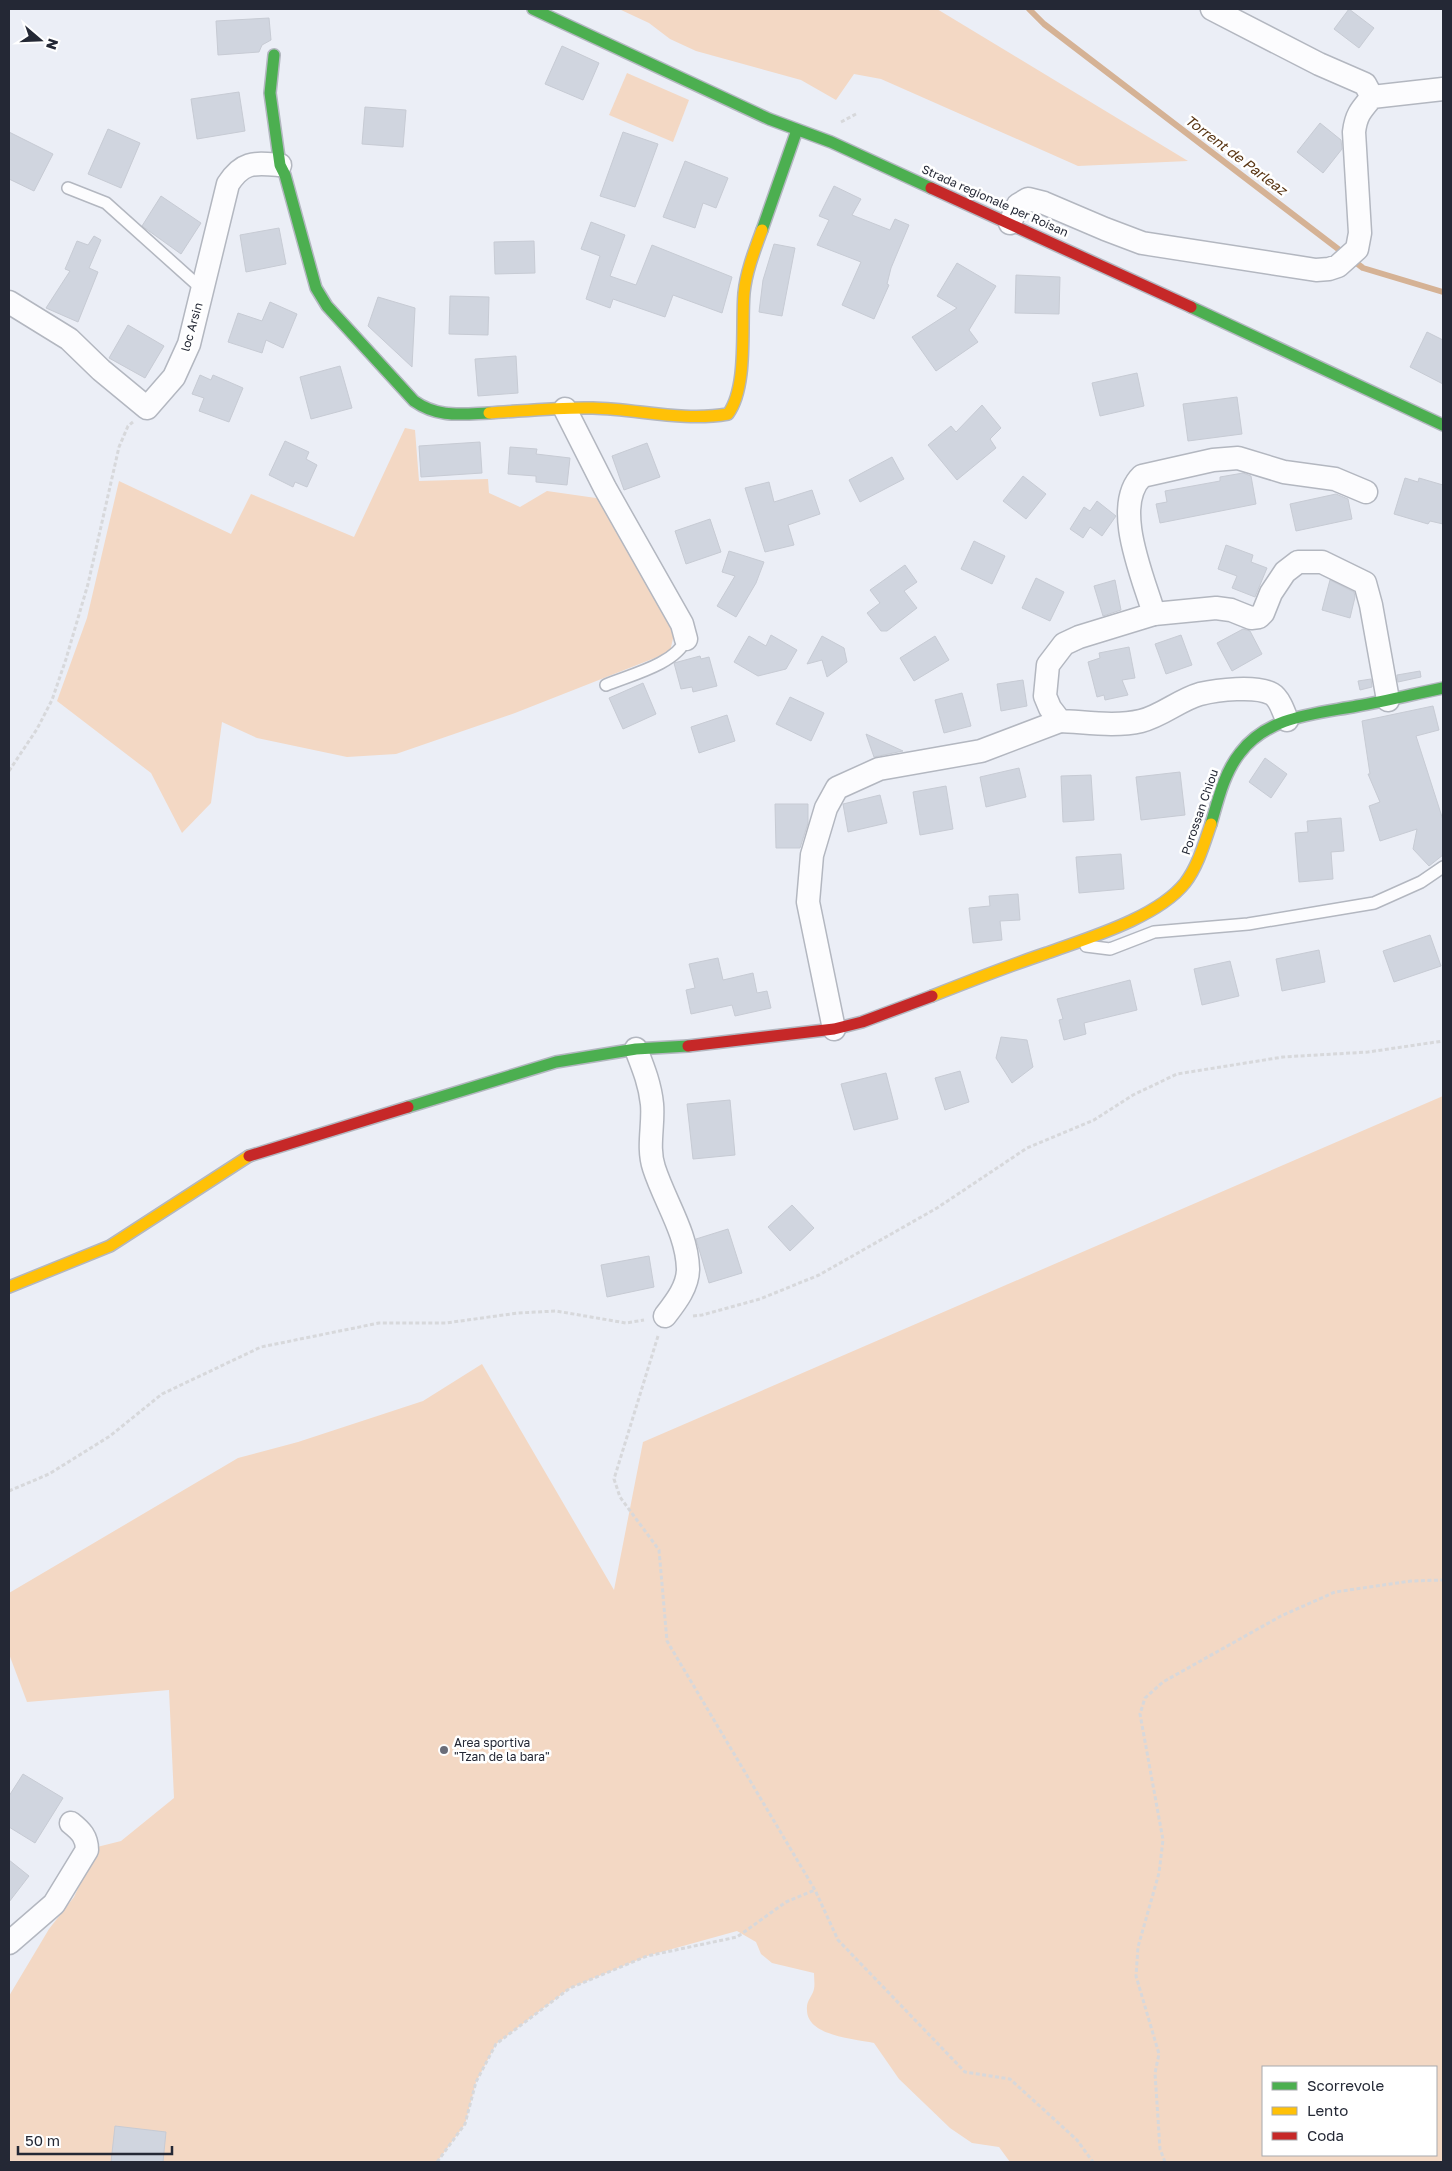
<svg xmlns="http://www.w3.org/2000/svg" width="1452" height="2171" viewBox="0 0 1452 2171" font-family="'Golos Text',sans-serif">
  <rect width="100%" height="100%" fill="#ebeef6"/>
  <g fill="#f3d8c4" fill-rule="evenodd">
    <path d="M619 9H937L1188 161 1078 166 881 79 854 74 836 100 801 80 696 51 670 39 649 23Z"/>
    <path d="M627 73 689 100 673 142 609 115Z"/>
    <path d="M405 428 415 430 419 481 488 479 489 493 520 507 547 491 603 499 675 629 670 652 515 713 396 754 347 757 257 738 222 722 211 803 182 833 151 773 57 701 87 618 119 481 231 534 251 494 354 537Z"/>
    <path d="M1443 1096V2162H1010L999 2147 972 2143 950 2128 899 2079 874 2043C855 2039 807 2036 807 2010 806 2001 812 1997 814 1989 815 1984 814 1978 814 1973L772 1963 761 1954 756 1942 737 1931 647 1956 570 1988 496 2044 476 2082 465 2124 437 2162H9V1996L49 1929 74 1897 97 1847 121 1841 174 1798 169 1690 27 1702 9 1654V1593L238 1458 298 1442 423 1401 482 1364 614 1590 643 1442ZM1263 2067H1436V2155H1263Z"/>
  </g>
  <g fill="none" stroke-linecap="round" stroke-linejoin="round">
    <path stroke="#d5b295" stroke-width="6" d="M1029 9 1044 24 1363 268 1443 292"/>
  </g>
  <g fill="#d0d5df" stroke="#c7cbd4">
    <path d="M1349 9 1374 28 1359 48 1334 29Z"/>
    <path d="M269 18 271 40 262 45 259 52 218 55 216 21Z"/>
    <path d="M562 46 599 63 583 100 545 84Z"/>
    <path d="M239 92 245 131 197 139 191 99Z"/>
    <path d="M365 107 406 110 403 147 362 144Z"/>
    <path d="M1320 123 1341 140 1342 149 1323 173 1297 152Z"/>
    <path d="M108 129 140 143 121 188 88 174Z"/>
    <path d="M9 132 53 154 34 191 9 179Z"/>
    <path d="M623 132 658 144 635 207 600 196Z"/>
    <path d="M685 161 728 178 716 208 703 203 695 228 663 217Z"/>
    <path d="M834 186 861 199 852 215 890 230 895 219 909 225 891 268 887 284 889 285 874 319 842 305 861 262 817 245 829 220 819 216Z"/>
    <path d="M161 196 201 223 181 254 142 226Z"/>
    <path d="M591 222 625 235 610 276 636 285 652 245 732 277 722 313 673 295 665 317 613 299 610 308 586 299 600 256 581 249Z"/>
    <path d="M279 228 286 264 246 272 240 235Z"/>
    <path d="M94 236 101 240 89 268 98 272 78 322 46 308 70 271 65 269 77 241 88 245Z"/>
    <path d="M534 241 535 273 495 274 494 242Z"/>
    <path d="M774 244 795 248 782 316 759 312 763 280Z"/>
    <path d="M957 263 996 286 969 330 978 342 936 371 912 337 957 308 937 296Z"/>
    <path d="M1016 275 1060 277 1059 314 1015 313Z"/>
    <path d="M450 296 489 297 488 335 449 334Z"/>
    <path d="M378 297 415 308 412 367 368 326Z"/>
    <path d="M270 302 297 314 283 348 266 340 262 353 228 342 238 313 262 321Z"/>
    <path d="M128 325 164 346 145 378 109 358Z"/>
    <path d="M1427 332 1443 340V384L1410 367Z"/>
    <path d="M516 356 518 393 478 396 475 359Z"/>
    <path d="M340 366 352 408 311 419 300 377Z"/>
    <path d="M1137 373 1144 406 1100 416 1092 383Z"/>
    <path d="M200 375 211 380 213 375 243 388 229 422 199 411 204 398 192 394Z"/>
    <path d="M1237 397 1242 434 1188 441 1183 404Z"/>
    <path d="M982 405 1001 428 990 439 996 448 957 480 928 445 951 426 956 432Z"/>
    <path d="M285 441 309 452 306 459 317 465 307 487 295 482 293 487 269 475Z"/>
    <path d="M480 442 482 473 421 477 419 446Z"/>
    <path d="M647 443 660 477 624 490 612 456Z"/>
    <path d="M510 447 537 449 536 454 570 458 567 485 536 482V476L508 474Z"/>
    <path d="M892 457 904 479 860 502 849 480Z"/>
    <path d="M1243 473 1251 476 1256 504 1160 523 1156 504 1167 502 1165 491 1220 481V477Z"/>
    <path d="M1023 476 1046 494 1026 519 1003 501Z"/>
    <path d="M1405 478 1418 482 1419 478 1443 485V524L1430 521 1428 524 1394 514Z"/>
    <path d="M769 482 774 502 812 490 820 514 788 525 794 545 765 552 745 488Z"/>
    <path d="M1336 494 1348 499 1352 519 1296 531 1290 504Z"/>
    <path d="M1097 501 1116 516 1102 536 1090 527 1083 538 1070 529 1084 507 1090 511Z"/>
    <path d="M710 519 721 552 686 564 675 531Z"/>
    <path d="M974 541 1005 556 992 584 961 569Z"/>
    <path d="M1226 545 1253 555 1251 562 1267 568 1255 597 1232 588 1237 576 1218 569Z"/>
    <path d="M729 551 764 562 756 583 736 617 717 606 735 576 722 572Z"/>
    <path d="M905 565 917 582 904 591 917 608 887 631H881L867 613 880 603 870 590Z"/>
    <path d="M1036 578 1064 592 1050 621 1022 608Z"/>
    <path d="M1115 580 1121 610 1103 616 1094 586Z"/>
    <path d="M1330 580 1354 592 1355 597 1350 618 1322 610Z"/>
    <path d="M1243 629 1250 631 1262 654 1232 671 1217 643Z"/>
    <path d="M771 635 797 650 786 669 758 676 734 662 749 636 766 646Z"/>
    <path d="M1181 635 1192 665 1166 674 1155 644Z"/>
    <path d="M822 636 844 648 847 662 827 677 822 660 807 664Z"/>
    <path d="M935 636 949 660 914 681 900 658Z"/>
    <path d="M1129 647 1135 678 1122 680 1128 695 1105 700 1104 695 1097 697 1088 662 1100 658 1099 653Z"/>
    <path d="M700 656 701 659 709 657 717 686 693 692 692 687 681 689 674 663Z"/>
    <path d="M1420 671 1421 677 1398 682 1397 675Z"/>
    <path d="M1371 679 1372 687 1360 690 1358 681Z"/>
    <path d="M1023 680 1027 706 1001 711 997 684Z"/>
    <path d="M643 683 656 714 623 729 609 698Z"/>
    <path d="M962 693 971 726 944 733 935 700Z"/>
    <path d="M790 697 824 713 811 741 776 724Z"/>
    <path d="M1433 706 1439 730 1416 736 1443 820V855L1429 866 1413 849 1417 829 1380 841 1369 806 1380 802 1368 774H1370L1362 721Z"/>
    <path d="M727 715 735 741 699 753 691 727Z"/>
    <path d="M866 734 903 751 874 757Z"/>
    <path d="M1265 758 1287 774 1271 798 1249 782Z"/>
    <path d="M1019 768 1026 797 986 807 980 777Z"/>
    <path d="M1180 772 1185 815 1141 820 1136 777Z"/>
    <path d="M1091 775 1094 820 1063 822 1061 776Z"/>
    <path d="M946 786 953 829 920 835 913 792Z"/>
    <path d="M880 795 887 823 848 832 843 804Z"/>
    <path d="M775 804H808V823L800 848H776Z"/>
    <path d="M1341 818 1344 851 1331 852 1333 879 1299 882 1295 833 1308 832 1307 821Z"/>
    <path d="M1121 854 1124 889 1079 893 1076 857Z"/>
    <path d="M1018 894 1020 920 1000 921 1002 940 973 943 969 908 990 906 989 896Z"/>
    <path d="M1430 935 1441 966 1394 982 1383 951Z"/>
    <path d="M1319 950 1325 982 1282 991 1276 959Z"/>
    <path d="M718 958 723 980 753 973 757 993 767 991 771 1008 735 1016 732 1005 691 1014 686 990 695 988 689 964Z"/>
    <path d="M1230 961 1239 996 1202 1005 1194 969Z"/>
    <path d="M1130 980 1137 1010 1084 1023 1086 1034 1064 1040 1059 1020 1063 1019 1057 999Z"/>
    <path d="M1001 1037 1027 1040 1033 1067 1012 1083 996 1058Z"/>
    <path d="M960 1071 969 1102 945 1110 935 1078Z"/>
    <path d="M886 1073 898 1119 854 1130 841 1084Z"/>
    <path d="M730 1100 735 1155 693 1159 687 1104Z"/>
    <path d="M792 1205 814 1228 790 1251 768 1227Z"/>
    <path d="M728 1229 742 1273 709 1283 696 1239Z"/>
    <path d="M649 1256 654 1287 607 1297 601 1265Z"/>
    <path d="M23 1774 63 1798 35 1843 9 1827V1796Z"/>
    <path d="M9 1860 29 1876 9 1902Z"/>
    <path d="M115 2126 166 2132 163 2162H111Z"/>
  </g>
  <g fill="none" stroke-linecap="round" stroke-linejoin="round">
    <g stroke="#b3b7c0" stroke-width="14">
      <g id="lane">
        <path d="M68 188 106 203 203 290"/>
        <path d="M606 685C630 675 676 664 686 639"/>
        <path d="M1086 946 1110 949 1154 932 1248 924 1374 903 1421 882 1443 867"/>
      </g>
    </g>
    <g stroke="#b3b7c0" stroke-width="25">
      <g id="street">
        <path d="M1212 9 1319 64 1365 84 1372 97"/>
        <path d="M1010 223 1018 205 1028 199 1044 203 1105 229 1142 243 1316 270 1329 269 1338 266 1357 249 1360 233 1354 132C1356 115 1361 110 1372 97L1443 89"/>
        <path d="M9 302 69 339 101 370 147 408 174 377 189 344 228 184C243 161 254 163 280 165"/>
        <path d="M565 409 605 488 682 624 686 639"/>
        <path d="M1154 614C1144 579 1111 506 1142 476L1213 460 1238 458 1284 472 1335 479 1366 492"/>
        <path d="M1287 720C1284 712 1279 698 1272 694 1256 685 1217 690 1200 694 1179 700 1162 716 1141 721 1115 727 1086 722 1060 721L1050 708 1045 696 1048 665 1064 644 1079 637 1154 614 1216 608 1231 610 1251 618 1259 617 1263 613 1271 593 1285 572 1298 562H1322L1365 583 1371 605 1388 700"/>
        <path d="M834 1029 808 902 812 855 826 808 837 788 879 769 981 751 1060 721"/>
        <path d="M636 1049C643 1067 650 1084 652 1104 654 1125 647 1147 654 1168 665 1202 687 1233 688 1269 688 1287 675 1303 665 1316"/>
        <path d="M9 1943 54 1904 87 1850C87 1837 81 1831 71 1823"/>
      </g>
    </g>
    <g stroke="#b3b7c0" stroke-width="14">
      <g id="fast">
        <path d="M533 9 769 119 831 142 931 188"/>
        <path d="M274 55 270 93 280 165 285 175 316 288 327 306 414 401C438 418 461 414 489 413"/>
        <path d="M762 230 797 130"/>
        <path d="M1191 307 1443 425"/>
        <path d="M1211 824C1218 800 1224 773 1240 753 1268 716 1315 714 1357 706 1386 701 1414 694 1443 688"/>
        <path d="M408 1107 556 1062 636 1049 688 1046"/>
      </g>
    </g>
    <g stroke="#b3b7c0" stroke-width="14">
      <g id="slow">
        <path d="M489 413C523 411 559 407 593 408 638 409 683 422 728 414 748 387 741 327 744 293 746 272 755 249 762 230"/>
        <path d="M932 996C970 981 1008 966 1047 953 1088 938 1157 918 1185 883 1198 866 1204 844 1211 824"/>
        <path d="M9 1287 110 1246 249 1156"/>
      </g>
    </g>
    <g stroke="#b3b7c0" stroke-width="14">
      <g id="jam">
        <path d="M931 188 1191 307"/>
        <path d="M688 1046 834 1029 862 1022 932 996"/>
        <path d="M249 1156 408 1107"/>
      </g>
    </g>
    <g stroke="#d7d8db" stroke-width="3" stroke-dasharray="4 2.5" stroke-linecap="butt">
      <path d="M841 122 856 114"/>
      <path d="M9 771 37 729 52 700 66 659 88 584 119 447 128 426 133 422"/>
      <path d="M693 1316 702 1315 760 1299 819 1275 937 1208 1027 1148 1094 1120 1133 1095 1177 1074 1283 1057 1368 1052 1443 1041"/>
      <path d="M658 1336 614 1479 620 1497 659 1550 667 1641 815 1890 838 1940 965 2072 1010 2079 1077 2140 1093 2162"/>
      <path d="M9 1491 49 1474 110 1436 162 1394 261 1347 379 1323H446L518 1313 556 1311 626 1323 644 1320"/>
      <path d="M437 2162 465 2124 476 2082 496 2044 570 1988 647 1956 737 1937 786 1902 815 1890"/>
      <path d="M1165 2162 1160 2149 1155 2073 1159 2054 1136 1976 1138 1947 1159 1873 1163 1840 1140 1714 1145 1698 1163 1682 1281 1616 1335 1592 1411 1581 1443 1580"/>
    </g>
    <use href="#lane" stroke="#fcfcfe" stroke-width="11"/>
    <use href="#street" stroke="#fcfcfe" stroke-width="22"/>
    <use href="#fast" stroke="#4caf50" stroke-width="11"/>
    <use href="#slow" stroke="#ffc107" stroke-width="11"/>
    <use href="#jam" stroke="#c62828" stroke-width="11"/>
  </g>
  <circle fill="#6a6d79" stroke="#fff" stroke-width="2" cx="444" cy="1750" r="5"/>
  <g text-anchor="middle" stroke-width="5" stroke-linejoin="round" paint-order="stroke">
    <g font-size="12" fill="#242835" stroke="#fff">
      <text transform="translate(995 201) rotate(24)" y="4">Strada regionale per Roisan</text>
      <text transform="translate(192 327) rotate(-74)" y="4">loc Arsin</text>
      <text transform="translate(1200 812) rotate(-71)" y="4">Porossan Chiou</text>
    </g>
    <g font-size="12" fill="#242835" stroke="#fff" text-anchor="start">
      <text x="454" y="1747">Area sportiva<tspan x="454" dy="14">"Tzan de la bara"</tspan></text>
    </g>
    <g font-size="14" font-style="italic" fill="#593513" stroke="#fff">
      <text transform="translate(1236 155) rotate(37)" y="5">Torrent de Parleaz</text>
    </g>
  </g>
  <rect width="1452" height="2171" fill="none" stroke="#242835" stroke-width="20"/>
  <rect x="1262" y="2066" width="175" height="90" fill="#ffffff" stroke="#a7a9ae"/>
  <rect x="1272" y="2082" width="25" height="8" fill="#4caf50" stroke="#a7a9ae"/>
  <text x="1307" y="2091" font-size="15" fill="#242835">Scorrevole</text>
  <rect x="1272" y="2107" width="25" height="8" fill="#ffc107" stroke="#a7a9ae"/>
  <text x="1307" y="2116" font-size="15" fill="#242835">Lento</text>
  <rect x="1272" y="2132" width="25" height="8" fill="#c62828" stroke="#a7a9ae"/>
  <text x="1307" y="2141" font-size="15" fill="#242835">Coda</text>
  <g transform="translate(40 40) rotate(109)" stroke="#ffffff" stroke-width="4" paint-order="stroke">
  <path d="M0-4L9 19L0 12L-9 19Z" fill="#242835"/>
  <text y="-8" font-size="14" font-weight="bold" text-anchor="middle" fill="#242835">N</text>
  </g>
  <path d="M18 2146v8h154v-8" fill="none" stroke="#242835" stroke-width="2.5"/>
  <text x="25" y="2146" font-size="15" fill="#242835" stroke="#ffffff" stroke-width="4" paint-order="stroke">50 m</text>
</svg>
